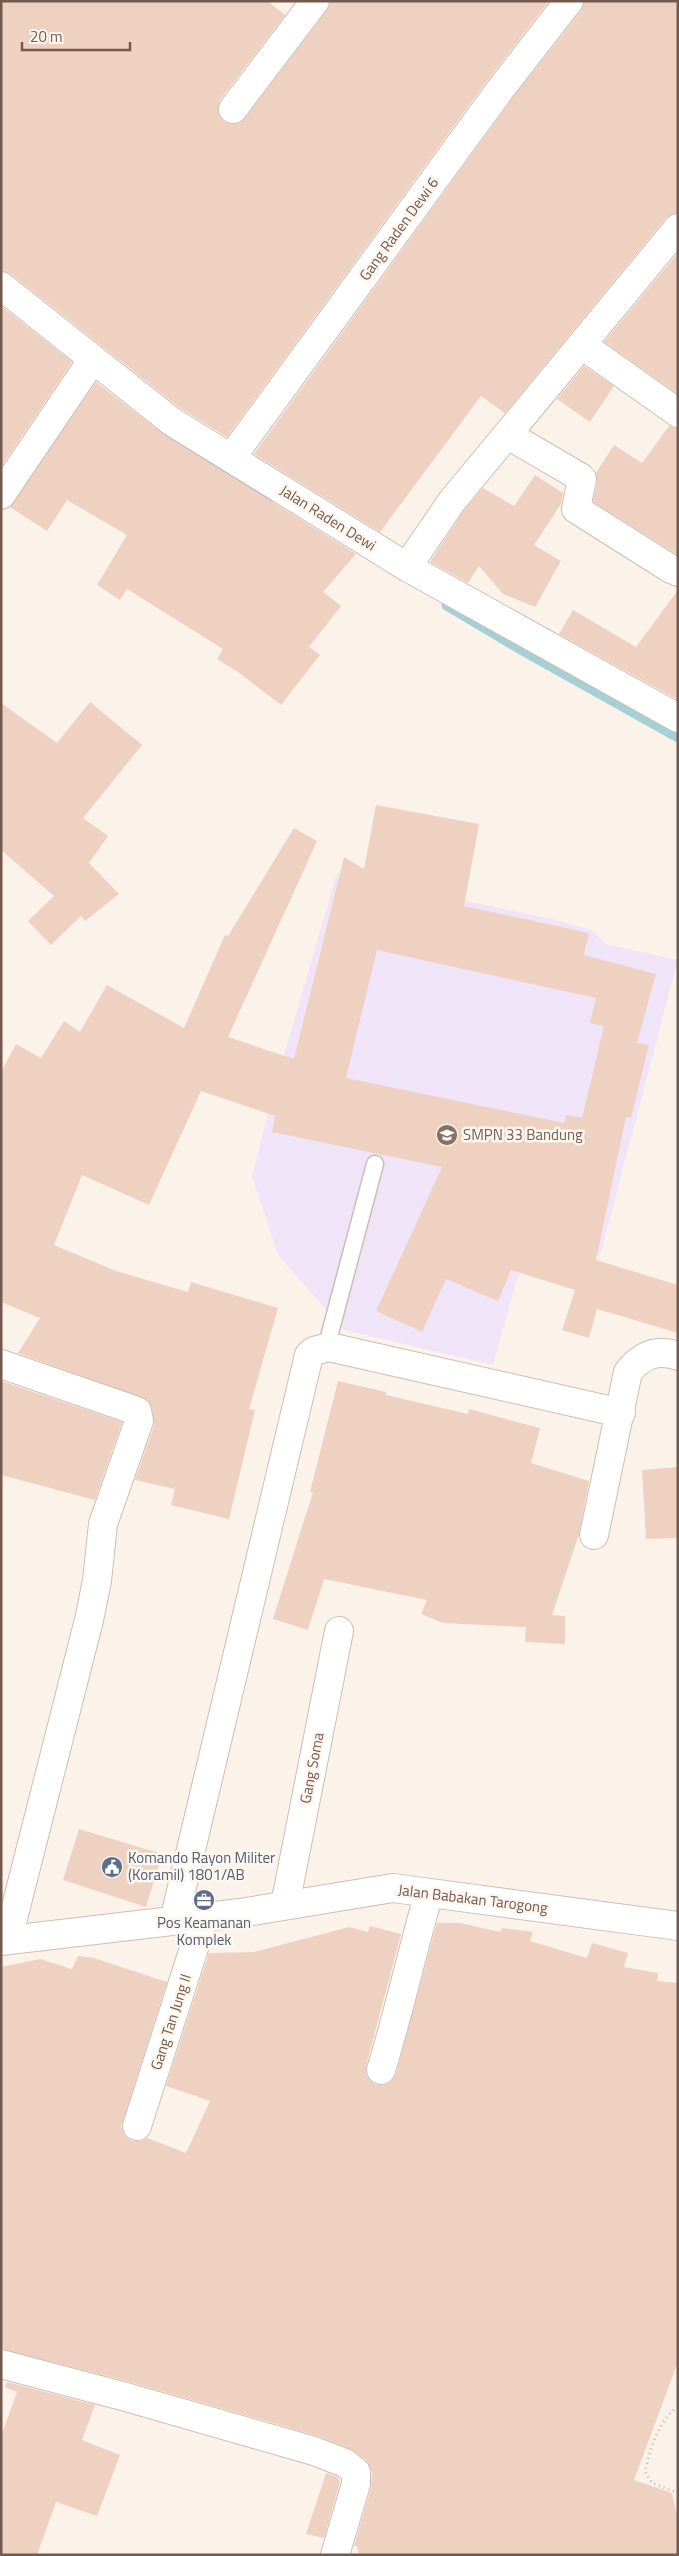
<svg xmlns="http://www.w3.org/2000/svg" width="679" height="2556" viewBox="0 0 679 2556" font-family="'Titillium Web',sans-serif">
  <rect width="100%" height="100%" fill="#fbf3e9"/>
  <path fill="#f0e5f8" d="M337 873 556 920 592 930 605 944 678 960 600 1256 532 1238 516 1283 493 1365 344 1330 278 1255 252 1176 273 1093Z"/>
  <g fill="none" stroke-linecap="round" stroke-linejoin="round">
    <g stroke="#a5d0d5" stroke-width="11">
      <path d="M162 429 198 456 269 497"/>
      <path d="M447 605 519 648 678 737"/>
    </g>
  </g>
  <g fill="#efd1c2" fill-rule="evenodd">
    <path d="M1 1H267L285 15 220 100 218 108 219 115 224 122 232 124 239 123 245 118 327 10 330 1H549L486 82 227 437 180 408 11 274 1 271Z"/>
    <path d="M584 1H678V213L666 218 505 413 481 396 380 532 254 454 511 100 581 11Z"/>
    <path d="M678 253V394L604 342Z"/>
    <path d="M1 306 72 362 1 467Z"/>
    <path d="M584 366 614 386 590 422 557 399Z"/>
    <path d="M96 382 163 434 356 554 323 592 341 606 309 647 320 655 281 705 238 672 217 659 223 649 127 589 120 600 97 585 127 535 67 500 47 531 10 507Z"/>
    <path d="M669 426 678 428V555L593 502 597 482 596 473 614 445 642 463Z"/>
    <path d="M535 475 563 493 561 504 534 545 561 561 535 607 503 594 479 566 468 583 430 562 464 510 483 488 514 506Z"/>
    <path d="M678 590V700L559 634 573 610 636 647Z"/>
    <path d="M90 702 142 745 83 818 108 836 89 863 119 894 85 921 81 916 51 945 28 921 54 896 1 850V703L57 743Z"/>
    <path d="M376 805 479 824 464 906 589 933 584 955 656 974 637 1043 649 1045 631 1118 626 1117 596 1260 678 1285V1333L597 1309 589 1338 562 1330 575 1290 511 1270 498 1301 446 1279 422 1332 376 1311 442 1167 272 1132 275 1116 201 1091 149 1205 82 1175 54 1245 116 1271 188 1292 191 1282 278 1308 249 1409 255 1410 229 1519 171 1505 175 1489 135 1480 154 1426 152 1408 148 1400 18 1353 40 1318 1 1302V1072L16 1044 41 1058 64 1021 80 1032 107 985 184 1028 225 935 228 936 294 828 317 841 228 1037 294 1059 344 857 364 869ZM377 950 596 998 590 1023 604 1026 582 1118 566 1115 564 1123 346 1078Z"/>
    <path d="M1 1381 122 1422 95 1500 1 1475Z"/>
    <path d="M338 1381 386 1392V1395L468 1414 469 1409 540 1428 531 1463 589 1481 579 1534 552 1615 565 1616V1644L525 1642 526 1627 443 1623 421 1614 427 1600 324 1579 308 1630 273 1619 313 1492H310Z"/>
    <path d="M678 1467V1538L646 1539 642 1470Z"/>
    <path d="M79 1829 162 1854 146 1907 63 1880Z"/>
    <path d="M437 1923H460L500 1932 502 1928 533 1932 530 1941 587 1958 592 1943 628 1953 624 1967 658 1973 657 1981 678 1983V2362L634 2480 672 2493 678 2521V2555H359L357 2547 354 2546 371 2488 372 2472 366 2460 351 2449 318 2436 130 2382 1 2349V1967L40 1959 72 1969 78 1956 94 1958 167 1982 121 2127 125 2136 132 2141H140L147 2138 186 2153 210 2101 166 2086 209 1953 254 1952 349 1927 368 1932 370 1926 401 1934 366 2066V2074L370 2081 376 2085H384L391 2082 396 2074Z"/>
    <path d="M7 2382 95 2405 82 2440 120 2455 97 2516 56 2502 37 2555H1V2436L17 2392 5 2387Z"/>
    <path d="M326 2473 337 2477 340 2482 324 2538 306 2534Z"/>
  </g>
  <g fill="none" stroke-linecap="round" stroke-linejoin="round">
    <g stroke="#cfbdb2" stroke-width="19">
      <path id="lane" d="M326 1348 375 1164"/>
    </g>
    <g stroke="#cfbdb2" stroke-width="30">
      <g id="street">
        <path d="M233 109 315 1"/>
        <path d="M1 286 171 421 407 567 678 718"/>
        <path d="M582 345 678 413"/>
        <path d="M508 435 580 477 582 479 576 509 671 569 678 572"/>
        <path d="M231 458 499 91 569 1"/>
        <path d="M1 495 93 359"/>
        <path d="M407 567 452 501 678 228"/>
        <path d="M1 1364 137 1411 139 1421 103 1524 97 1581 89 1620 8 1938"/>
        <path d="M594 1535 628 1372C641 1356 657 1348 678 1356"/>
        <path d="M285 1905 339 1631"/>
        <path d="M174 1921 309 1355 314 1351 329 1347 621 1413"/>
        <path d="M1 1941 240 1913 393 1888 678 1926"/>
        <path d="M381 2070C399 2012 412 1952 429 1893"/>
        <path d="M137 2126 204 1917"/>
        <path d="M1 2364 126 2397 314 2451 345 2463 356 2472V2484L335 2555"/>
      </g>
    </g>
    <path stroke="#d4b4a5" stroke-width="3" stroke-dasharray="1 4" stroke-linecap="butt" d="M678 2407C658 2420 650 2450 645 2472L652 2483 678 2493"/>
    <use href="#lane" stroke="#fff" stroke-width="16"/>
    <use href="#street" stroke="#fff" stroke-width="28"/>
  </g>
  <defs>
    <g id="school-disc" transform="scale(1.125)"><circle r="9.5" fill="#8d6e63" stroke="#fef7ef"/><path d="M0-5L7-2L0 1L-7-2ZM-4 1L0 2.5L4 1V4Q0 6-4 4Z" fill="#fff"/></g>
    <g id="civic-disc" transform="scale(1.125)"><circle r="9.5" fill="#5c6f8a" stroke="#fef7ef"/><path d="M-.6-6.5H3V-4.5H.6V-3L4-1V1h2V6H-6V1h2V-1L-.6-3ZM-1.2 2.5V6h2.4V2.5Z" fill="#fff"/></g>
    <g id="office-disc" transform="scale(1.125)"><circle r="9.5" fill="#5c6f8a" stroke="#fef7ef"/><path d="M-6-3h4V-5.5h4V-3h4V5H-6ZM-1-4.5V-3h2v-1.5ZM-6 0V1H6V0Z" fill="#fff"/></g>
  </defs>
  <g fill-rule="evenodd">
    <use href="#school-disc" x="447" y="1135"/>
    <use href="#civic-disc" x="112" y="1867"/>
    <use href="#office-disc" x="204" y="1900"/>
  </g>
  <g text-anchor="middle" stroke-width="5" stroke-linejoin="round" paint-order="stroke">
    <g font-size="15" fill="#74594e" stroke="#fef7ef">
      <text transform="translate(399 229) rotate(-54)" y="5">Gang Raden Dewi 6</text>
      <text transform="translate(328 518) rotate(32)" y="5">Jalan Raden Dewi</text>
      <text transform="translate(312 1768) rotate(-79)" y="5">Gang Soma</text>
      <text transform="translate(473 1899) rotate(7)" y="5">Jalan Babakan Tarogong</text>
      <text transform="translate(171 2022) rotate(-72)" y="5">Gang Tan Jung II</text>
    </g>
    <g font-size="15" fill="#785e54" stroke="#fef7ef" text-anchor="start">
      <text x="463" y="1140">SMPN 33 Bandung</text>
    </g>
    <g font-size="15" fill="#4e5e75" stroke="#fef7ef" text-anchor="start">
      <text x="128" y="1863">Komando Rayon Militer<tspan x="128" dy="17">(Koramil) 1801/AB</tspan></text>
      <text x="204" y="1928" text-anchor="middle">Pos Keamanan<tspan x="204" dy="17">Komplek</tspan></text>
    </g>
  </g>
  <rect width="679" height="2556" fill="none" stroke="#74594e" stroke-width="5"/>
  <path d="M22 42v8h108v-8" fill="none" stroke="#74594e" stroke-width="2.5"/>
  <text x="30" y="42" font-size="15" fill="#74594e" stroke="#fef7ef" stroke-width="4" paint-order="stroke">20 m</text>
</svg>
